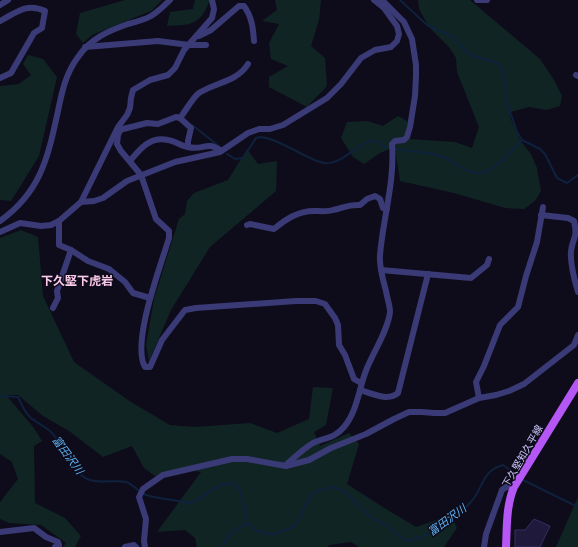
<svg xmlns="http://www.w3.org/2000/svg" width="578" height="547" viewBox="0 0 578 547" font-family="'Source Sans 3','Noto Sans JP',sans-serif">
  <rect width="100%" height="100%" fill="#0e0c1b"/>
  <g fill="#102423">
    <path d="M125 0H162L151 11 92 35 83 43 76 34 80 13Z"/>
    <path d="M195 0H210C200 25 192 25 167 26L170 12 193 9Z"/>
    <path d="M275 0H321L319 20 311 46 325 58 327 86 307 107 269 87V77L288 66 271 59 269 43 279 24 262 21 277 10Z"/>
    <path d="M418 0H470L540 59 554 80 562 96 560 106 547 110 529 107 511 112 510 117 520 140 531 154 537 168 541 191 535 201 524 209 505 208 454 193 400 181 395 147 380 153 364 164 353 157 341 138 347 122 367 121 383 126 398 116 407 121 409 139 455 142 472 148 479 127 457 72 456 58 449 47 429 27 419 9Z"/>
    <path d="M28 55 43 59 57 77 39 156 11 201 0 200V86L19 84 31 75 23 64Z"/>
    <path d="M247 149 258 164 277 161 276 191 210 247 171 310 149 361 146 345 154 299 179 219 185 214 187 201 194 193 228 180Z"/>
    <path d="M21 230 38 237 43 296 74 362 131 402 170 425 195 427 250 423 277 433 309 419 313 387 333 388 326 425 314 432 320 446 349 433 359 444 347 484 386 509 416 527 451 515 457 528 444 547H359L351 542 329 545 328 547H197L195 538 185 530 157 532 201 472 183 469 155 476 144 468 132 446 103 457 69 431 43 416 18 395H6L34 428 42 441 34 446 35 503 65 518 81 536 75 547H63L66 543 41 525 9 523 0 519V502L18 479 12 462 0 454V238Z"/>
    <path d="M578 497V547H556Z"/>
  </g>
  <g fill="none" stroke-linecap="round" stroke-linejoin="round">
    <g stroke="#0e213d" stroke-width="2">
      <path d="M400 0 427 25 453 37 470 55 495 62 500 65 503 71 507 103 517 132 522 140 540 149 545 154 557 178 567 183 578 175"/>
      <path d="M192 125 220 147"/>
      <path d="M227 154 235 159 243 158 256 138C270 132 308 161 324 163 343 166 361 138 376 141 380 142 383 146 386 147 404 152 426 150 443 157 455 162 466 173 479 173 493 173 513 149 522 140"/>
      <path d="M0 396 18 397C21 404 25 413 31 418 37 423 45 426 51 432 63 444 69 465 81 475 94 486 111 479 126 482 131 483 139 492 146 495 160 499 175 500 189 503 206 499 213 483 233 483L240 490 248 524 257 531 268 534H275L293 527 300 518 305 505 311 496 316 491 332 487 341 490 346 493 372 518 386 525 402 538 409 541C429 536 430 532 445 520 453 514 463 511 470 503 484 488 481 471 503 465L518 476"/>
      <path d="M521 479 578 507"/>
      <path d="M223 547C224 537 238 526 248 524"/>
    </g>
  </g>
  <path fill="#1f193b" stroke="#362d65" d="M534 519 550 526 540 547H515V530H525Z"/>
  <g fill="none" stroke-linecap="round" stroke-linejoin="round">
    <g stroke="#3a3a77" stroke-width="6">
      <path d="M477 0H487"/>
      <path d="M0 5 8 0"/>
      <path d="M0 21C16 13 26 2 45 11L42 28 34 33 11 73 0 78"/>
      <path d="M199 36 211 30 239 6H244C252 17 253 28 254 41"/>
      <path d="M85 47 158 41 189 45H206"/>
      <path d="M576 75 578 76"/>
      <path d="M180 118C185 112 193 97 199 93 216 82 237 82 248 64"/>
      <path d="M121 129 118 135 117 144 121 151 141 175 156 219 169 231V238C161 265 131 343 145 367H150L162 340 185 310 196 308 296 301H316L325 304 335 318 338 325 339 345 345 355 354 379 361 383"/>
      <path d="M119 130 147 123 158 124 176 117 180 118 191 128 188 141V147C204 151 206 140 221 151"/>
      <path d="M130 161C140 149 150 136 168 140 175 141 181 146 188 147"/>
      <path d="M81 202 94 201 103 198 127 181 175 162 220 152 248 133 259 129H270L283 125 327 98 341 84 361 58 375 50 391 47 397 41 399 34 397 26 384 8 374 0"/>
      <path d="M541 215 568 218 574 221C578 239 573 236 571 251 570 262 575 282 578 292"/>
      <path d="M0 221C41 192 48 157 58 111 62 91 66 73 78 57 90 39 108 31 128 24 136 22 144 20 151 16 158 12 164 6 170 0"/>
      <path d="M247 225 250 224 274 229C286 219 298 211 314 211 320 211 327 212 333 210 344 208 348 204 360 205L367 199 375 196 380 199 383 208 387 209"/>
      <path d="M0 232 20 223 41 226 51 225 59 221 81 202 118 127 127 115 130 108 131 98 133 90 150 80 168 75 175 68 184 50 212 18 214 9 212 0"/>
      <path d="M71 250 88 261 109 269 125 282 133 293 150 298"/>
      <path d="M381 270 471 278 487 265 489 259"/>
      <path d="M53 308 58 298 57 291 71 250 59 245V221"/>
      <path d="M360 390C371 393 388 402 398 393L428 274"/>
      <path d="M479 398 476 382 484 366 500 325 518 307 526 276 537 242 543 207"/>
      <path d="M287 464C295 457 303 449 313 443 325 437 334 439 344 427 358 410 359 387 367 368 374 351 388 330 390 312 390 305 387 298 386 291 383 280 379 267 380 255 383 218 395 182 392 144L395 141 404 140 407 137 410 127 415 96 416 76V65L412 39 404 22 382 0"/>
      <path d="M0 532 34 528 46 537 58 542 59 545 55 547"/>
      <path d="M125 547 134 545 136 547"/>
      <path d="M145 547 144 541 146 519 139 497 143 489 163 475 232 459H247L286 466 309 460 331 448 366 434 394 419 409 412H422L434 413H445L479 398 496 395 509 391 524 384 574 345 578 335"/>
      <path d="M484 547 486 534 502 490 506 487H514"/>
    </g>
    <path stroke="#b557f5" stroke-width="8" d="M506 547C507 527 506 506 514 487L578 383"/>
  </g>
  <g text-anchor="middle" stroke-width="3" stroke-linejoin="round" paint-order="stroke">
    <g font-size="10" fill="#cec9fc" stroke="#0e0c1b">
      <text transform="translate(522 456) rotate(-60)" y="4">下久堅知久平線</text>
    </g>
    <g font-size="11" font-style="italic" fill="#5eb3f5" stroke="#0e0c1b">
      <text transform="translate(68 455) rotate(54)" y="4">富田沢川</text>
      <text transform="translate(447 520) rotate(-36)" y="4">富田沢川</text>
    </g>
    <g font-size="12" font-weight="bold" fill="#fccbec" stroke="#0e0c1b">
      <text x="77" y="285">下久堅下虎岩</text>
    </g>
  </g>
</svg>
